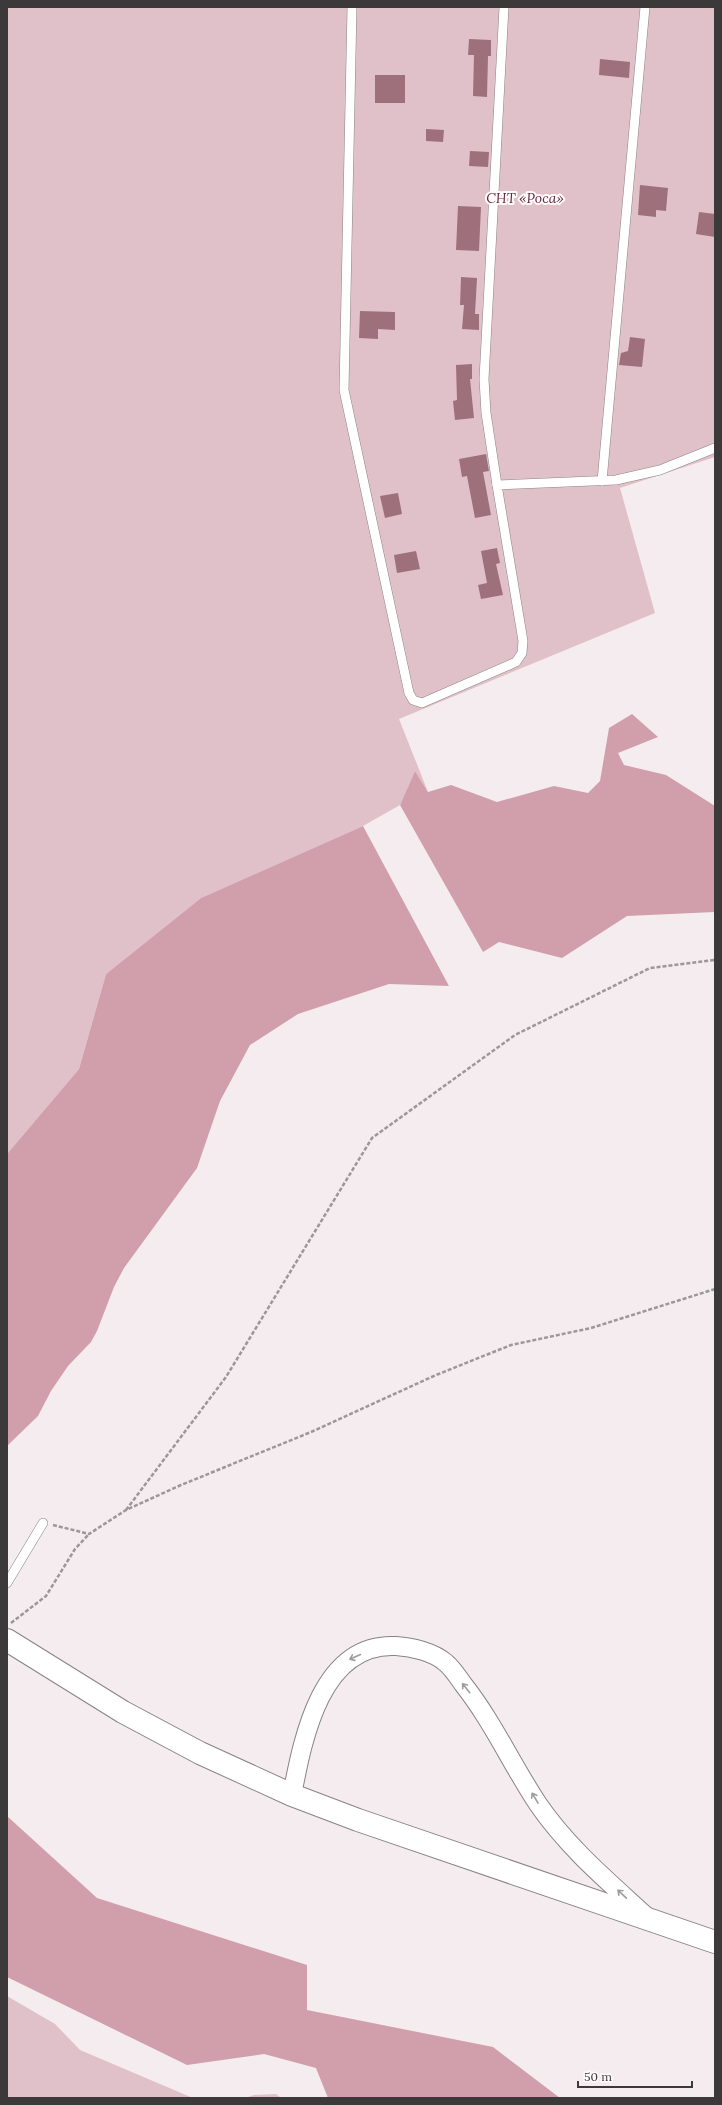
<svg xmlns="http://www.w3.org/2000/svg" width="722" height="2105" viewBox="0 0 722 2105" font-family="Lora,serif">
  <rect width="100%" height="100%" fill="#f4ecee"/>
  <g fill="#e1c1c9">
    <path d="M7 7H715V457L620 488 655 613 399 719 428 792 415 771 400 805 363 826 201 898 106 974 79 1069 7 1154Z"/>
    <path d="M7 1996 55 2024 80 2050 193 2098H7Z"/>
    <path d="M276 2094 281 2098H245L254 2095Z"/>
  </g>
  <g fill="#d19fac">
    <path d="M632 714 658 737 618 753 624 765 666 775 715 806V912L627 916 562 958 499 942 483 952 400 805 415 771 428 792 451 785 497 802 554 786 588 793 600 781 609 728Z"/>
    <path d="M363 826 449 986 389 984 298 1014 250 1045 220 1101 197 1168 124 1268 114 1287 97 1331 91 1342 68 1366 51 1391 38 1416 7 1446V1154L79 1069 106 974 201 898Z"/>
    <path d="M7 1816 97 1898 307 1965V2010L493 2047 560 2098H328L316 2068 264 2054 187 2065 7 1977Z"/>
  </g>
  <g fill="#9e707c">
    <path d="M469 39 491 40V56H488L487 97 473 96 474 55H468Z"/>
    <path d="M600 59 630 62 629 78 599 75Z"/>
    <rect x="375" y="75" width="30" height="28"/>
    <path d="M426 129 444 130 443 142 426 141Z"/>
    <path d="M470 151 489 152 488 167 469 166Z"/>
    <path d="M640 185 668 188 666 211 656 210V217L638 215Z"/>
    <path d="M458 206 481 207 479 251 456 250Z"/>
    <path d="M699 212 715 214V237L696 234Z"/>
    <path d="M461 277 477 278 475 314H479V330L462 329 464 305H460Z"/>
    <path d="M360 311 395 312V330L378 329V339L359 338Z"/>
    <path d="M630 337 645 339 642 367 619 365 621 353 628 351Z"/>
    <path d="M472 364V379H470L474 418 455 420 453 401 457 400 456 365Z"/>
    <path d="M486 454 489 471 483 472 491 515 475 518 467 476 462 477 459 459Z"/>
    <path d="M398 493 402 514 385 518 380 496Z"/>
    <path d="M497 548 500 563 496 564 503 595 481 599 478 585 487 583 481 551Z"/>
    <path d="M416 551 420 569 397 573 394 555Z"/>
  </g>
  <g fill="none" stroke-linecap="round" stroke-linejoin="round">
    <g stroke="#8a8384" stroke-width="10">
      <g id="lane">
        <path d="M352 7 344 390 409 693 413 700 422 703 516 662 522 653 523 641 497 485 616 480 660 470 715 448"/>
        <path d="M602 481 645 7"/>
        <path d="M497 485 486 413 484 379 504 7"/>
        <path d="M7 1583 43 1523"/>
      </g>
    </g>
    <g stroke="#8a8384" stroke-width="20">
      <path id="street" d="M292 1795C303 1738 321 1642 396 1646 412 1647 434 1652 446 1663 453 1669 458 1677 463 1684 493 1722 512 1765 538 1804 568 1848 609 1882 647 1917"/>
    </g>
    <g stroke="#8a8384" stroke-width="24">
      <path id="secondary" d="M7 1640 123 1712 200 1753 292 1795 358 1820 715 1942"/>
    </g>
    <g stroke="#9c9798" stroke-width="2.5" stroke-dasharray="4 2" stroke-linecap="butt">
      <path d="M126 1510 226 1377 372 1138 515 1035 650 968 715 960"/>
      <path d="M53 1525 89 1534 126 1510 181 1485 311 1432 436 1375 511 1345 591 1328 715 1289"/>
      <path d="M11 1623 46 1596 75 1549 89 1534"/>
    </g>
    <use href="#lane" stroke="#fff" stroke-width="9"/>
    <use href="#street" stroke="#fff" stroke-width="18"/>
    <use href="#secondary" stroke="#fff" stroke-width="22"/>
  </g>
  <defs><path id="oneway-shaft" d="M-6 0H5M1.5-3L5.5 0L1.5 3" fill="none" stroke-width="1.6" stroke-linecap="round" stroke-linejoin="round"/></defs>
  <g stroke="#9e9c9c">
    <use href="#oneway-shaft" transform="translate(355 1657) rotate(156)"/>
    <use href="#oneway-shaft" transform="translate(466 1688) rotate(-128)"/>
    <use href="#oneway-shaft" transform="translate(535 1798) rotate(-121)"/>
    <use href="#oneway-shaft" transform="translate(622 1894) rotate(-137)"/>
  </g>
  <g text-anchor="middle" stroke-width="4" stroke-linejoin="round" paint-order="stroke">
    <g font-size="14" font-style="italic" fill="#63263b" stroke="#fffafb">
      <text x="525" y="203">СНТ «Роса»</text>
    </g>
  </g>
  <rect width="722" height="2105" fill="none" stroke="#3c393a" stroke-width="16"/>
  <path d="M578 2081v6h114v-6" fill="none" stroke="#3c393a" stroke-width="2"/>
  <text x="584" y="2081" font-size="12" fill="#3c393a" stroke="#fffafb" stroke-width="3" paint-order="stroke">50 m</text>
</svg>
